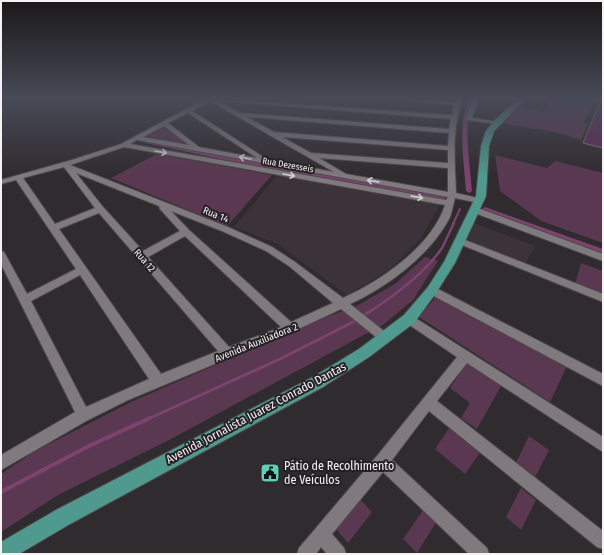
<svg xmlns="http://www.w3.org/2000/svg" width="604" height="555" viewBox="0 0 604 555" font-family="'Fira Sans Condensed',sans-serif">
  <rect width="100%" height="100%" fill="#302b2e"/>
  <g fill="#3c3239">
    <path d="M278 174 441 203 420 240 389 270 347 295 278 244 234 227Z"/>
    <path d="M474 223 535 246 525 264 467 240Z"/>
  </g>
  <g fill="#5a3851">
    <path d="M551 98 594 100 584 122 580 121 588 124 581 140 559 133 501 123 520 106 543 112Z"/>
    <path d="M164 128 185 141 181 144 147 136Z"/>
    <path d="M157 154 272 175 227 226 111 178Z"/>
    <path d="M495 155 547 168 555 161 603 173V243L541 221 500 191Z"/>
    <path d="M425 257 438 261 413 300 384 324 171 439 58 495 1 532V474L35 451 133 401 324 318 358 305 395 284Z"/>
    <path d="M581 263 603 271V295L575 284Z"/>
    <path d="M435 298 567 366 550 402 419 317Z"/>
    <path d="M467 363 501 386 477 429 461 418 470 403 450 388Z"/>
    <path d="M451 425 481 451 465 474 435 449Z"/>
    <path d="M529 436 549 450 534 479 515 465Z"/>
    <path d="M521 488 536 500 521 530 506 517Z"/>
    <path d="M360 499 372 512 348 543 336 529Z"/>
    <path d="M424 509 437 521 417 553 403 539Z"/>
  </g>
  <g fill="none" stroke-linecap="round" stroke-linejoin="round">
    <path stroke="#7d436f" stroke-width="2" d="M453 224 460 209"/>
    <path stroke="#7d436f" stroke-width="2.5" d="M371 311C396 294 425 273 442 248 446 240 450 231 454 223"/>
    <g stroke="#7d436f" stroke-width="3">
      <path d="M361 317 372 310"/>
      <path d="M148 419 280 359 357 320"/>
    </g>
    <path stroke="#7d436f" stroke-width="4" d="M1 492 89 446 150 418"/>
    <g fill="#7d436f" fill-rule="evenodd">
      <path d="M468 98H472C463 127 470 161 472 191L469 193 466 191C464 161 458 127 468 98Z"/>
      <path d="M143 139 249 161 444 195 447 197 444 199 433 198 249 165 141 142V140Z"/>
      <path d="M485 207 603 249V255L483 210V208Z"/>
    </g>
  </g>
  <path fill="#612955" stroke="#7e787d" d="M600 102H603V148L583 143Z"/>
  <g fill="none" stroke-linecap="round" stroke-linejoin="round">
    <g stroke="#4d494b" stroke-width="2">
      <g id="minor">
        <path d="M207 98 452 115 454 105 376 98H404L456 102 457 98H463C451 130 455 160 456 193L482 199 483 201 479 203 455 198C453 205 452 213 449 219 429 256 387 287 350 304L389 335 391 338 389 341 385 343 381 341 341 309 294 331 128 400 88 420 1 470V455L75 412 1 264V251L4 252 27 294 76 269 16 180 1 184V180L75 159 121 144ZM210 101 334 172 268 160 192 111ZM218 101 451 119 449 129 240 113ZM188 113 257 158 199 147 168 123ZM247 117 449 133 448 146 274 132ZM164 126 189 145 143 137ZM282 137 448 150V163L311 153ZM137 140 448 197 446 200 130 144ZM124 147 445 205C432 246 381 281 343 298L295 262 272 247 228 227 70 165ZM319 158 448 168V192L346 174ZM64 167 95 208 55 224 23 178ZM76 173 159 206 160 209 180 231 143 251 103 207ZM171 211 222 231 266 251 289 266 333 303 291 322 189 230ZM99 213 218 351 161 374 59 229ZM185 236 281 327 229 347 148 257ZM80 275 149 379 86 407 31 301Z"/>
        <path d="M473 98H479L472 118 498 122V124L467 120 466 119Z"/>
        <path d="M595 98H603V101L596 99Z"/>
        <path d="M475 207 603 254V261L472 212 471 210Z"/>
        <path d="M460 238 603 294V302L457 243 455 241Z"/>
        <path d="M432 286 603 374V386L428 293 427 290 428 287Z"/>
        <path d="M409 314 603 437V452L467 363 437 401 603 531V549L597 547 429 411 392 460 487 548 489 554H469L383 472 332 534 344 548 346 554H327L321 547 316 554H297L299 548 377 456 457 357 405 322 403 319 405 316Z"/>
      </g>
    </g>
    <g stroke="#4d494b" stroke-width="2">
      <path id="major" d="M519 98H526L494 131 489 146 486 196 455 263 436 293 414 323 369 357 323 387 70 524 19 554H1V542L56 510 313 377 359 349 404 315 428 287 444 262 476 196 481 146 486 131 494 121Z"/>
    </g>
    <use href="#minor" fill="#807a7e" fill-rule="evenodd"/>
    <use href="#major" fill="#4f998e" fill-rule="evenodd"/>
  </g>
  <defs><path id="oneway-shaft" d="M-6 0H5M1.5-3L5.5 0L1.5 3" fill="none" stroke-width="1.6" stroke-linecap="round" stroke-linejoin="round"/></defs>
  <g stroke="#d2ced1">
    <use href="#oneway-shaft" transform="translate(161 152) rotate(10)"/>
    <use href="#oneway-shaft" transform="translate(245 158) rotate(-170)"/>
    <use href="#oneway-shaft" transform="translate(289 175) rotate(10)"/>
    <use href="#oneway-shaft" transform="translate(373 181) rotate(-171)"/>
    <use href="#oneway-shaft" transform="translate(417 197) rotate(10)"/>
  </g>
  <linearGradient id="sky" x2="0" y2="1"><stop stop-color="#1a1819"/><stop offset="0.56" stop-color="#484a57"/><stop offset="1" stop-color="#484a57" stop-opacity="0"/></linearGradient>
  <rect width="604" height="176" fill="url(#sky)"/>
  <defs>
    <g id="civic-square" transform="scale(1)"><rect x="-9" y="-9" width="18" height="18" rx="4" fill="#5dceb9" stroke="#262124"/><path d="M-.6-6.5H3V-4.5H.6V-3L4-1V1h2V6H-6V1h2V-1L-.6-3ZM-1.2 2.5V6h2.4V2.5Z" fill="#111"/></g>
  </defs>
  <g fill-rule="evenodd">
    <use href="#civic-square" x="270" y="473"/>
  </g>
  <g text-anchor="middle" stroke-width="4" stroke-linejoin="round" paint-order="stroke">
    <g font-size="9" fill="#f5f2f4" stroke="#262124">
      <text transform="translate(288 165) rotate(10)" y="3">Rua Dezesseis</text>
    </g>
    <g font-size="10" fill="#f5f2f4" stroke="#262124">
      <text transform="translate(216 214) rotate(22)" y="4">Rua 14</text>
      <text transform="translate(145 260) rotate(49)" y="4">Rua 12</text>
      <text transform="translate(256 342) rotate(-22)" y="4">Avenida Auxiliadora 2</text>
    </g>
    <g font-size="12" fill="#f5f2f4" stroke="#262124">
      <text transform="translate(256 413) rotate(-28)" y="4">Avenida Jornalista Juarez Conrado Dantas</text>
    </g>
    <g font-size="12" fill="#f5f2f4" stroke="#262124" text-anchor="start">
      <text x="284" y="470">Pátio de Recolhimento<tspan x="284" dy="14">de Veículos</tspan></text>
    </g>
  </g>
  <rect width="604" height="555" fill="none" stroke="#f5f2f4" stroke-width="4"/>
</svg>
